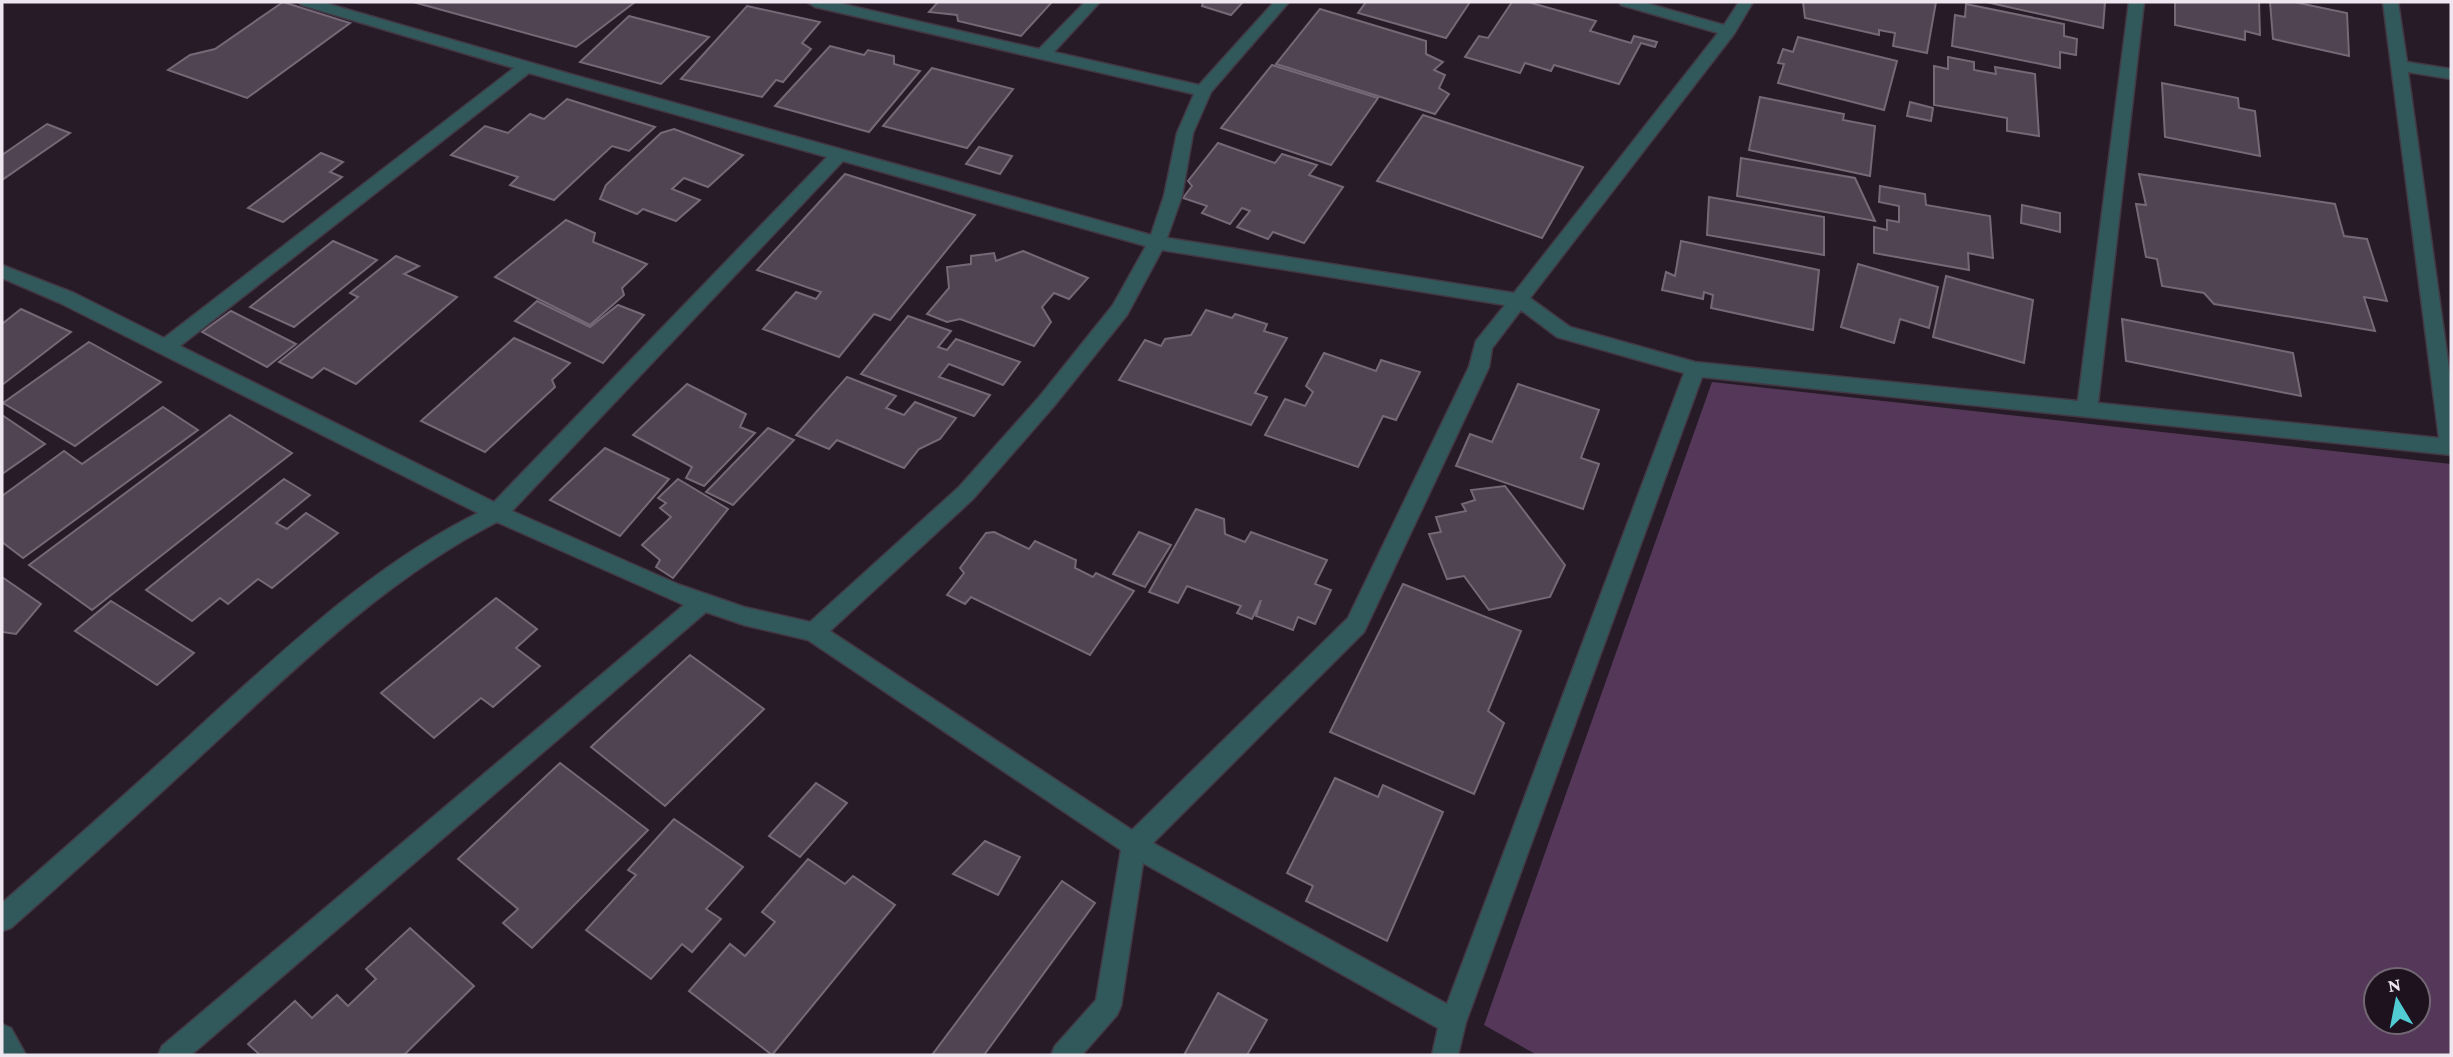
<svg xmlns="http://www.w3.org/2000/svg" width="2453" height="1057" viewBox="0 0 2453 1057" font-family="'Crimson Pro',serif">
  <rect width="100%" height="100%" fill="#271b28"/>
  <path fill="#553859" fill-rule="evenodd" d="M1712 382 2451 464V1055H1537L1484 1025ZM2376 980H2418V1022H2376Z"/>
  <g fill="#504452" stroke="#766877" stroke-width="2">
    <path d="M283 2 350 23 247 98 168 70 190 55 215 49Z"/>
    <path d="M413 2H635L576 47Z"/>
    <path d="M938 2H1052L1021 36 958 21 957 15 929 12Z"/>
    <path d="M1203 2H1243L1231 15 1202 6Z"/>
    <path d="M1366 2H1470L1446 38 1358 13Z"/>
    <path d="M1512 2H1528L1596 21 1590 31 1631 43 1634 36 1657 42 1655 47 1641 43 1619 84 1554 65 1551 71 1525 63 1520 73 1465 57 1479 36 1488 38Z"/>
    <path d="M1803 2H1936L1927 53 1893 46 1895 33 1879 30V35L1805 18Z"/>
    <path d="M1986 2H2105L2103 28Z"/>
    <path d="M2175 2H2259L2260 35 2245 31V40L2175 25Z"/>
    <path d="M2270 2H2294L2347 13 2349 56 2273 39Z"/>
    <path d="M1966 4 2064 24V36L2077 39 2076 55 2060 52V68L1952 46 1955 15 1965 17Z"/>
    <path d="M747 6 820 22 802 43 811 49 783 82 776 80 762 97 681 79Z"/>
    <path d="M1320 9 1426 41V54L1443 62 1434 70 1445 75 1439 88 1449 94 1435 114 1276 64Z"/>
    <path d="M629 16 709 37 661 84 580 62Z"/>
    <path d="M1798 37 1897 61 1884 110 1778 83 1784 64 1778 63 1783 49 1793 52Z"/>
    <path d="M830 46 864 55 868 50 894 56V64L920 71 869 132 775 106Z"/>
    <path d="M1948 57 1974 62V70L1996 74 1995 67 2035 74 2039 136 2007 131V118L1934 105V66L1948 69Z"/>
    <path d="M1272 65 1378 98 1331 165 1221 128Z"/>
    <path d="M932 68 1013 89 967 148 883 126Z"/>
    <path d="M2162 83 2238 98 2239 108 2255 111 2260 156 2165 137Z"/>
    <path d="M1760 97 1844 114 1843 120 1875 126 1870 176 1749 150Z"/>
    <path d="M567 99 655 127 629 151 612 146 554 200 510 185 518 177 451 155 485 126 508 133 530 114 544 119Z"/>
    <path d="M1910 102 1933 108 1931 121 1907 116Z"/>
    <path d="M1423 115 1583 167 1542 238 1377 181Z"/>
    <path d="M47 124 70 133 2 180V155Z"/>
    <path d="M674 129 743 155 708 187 684 178 672 189 700 200 676 221 643 209 637 214 600 199 606 185 661 133Z"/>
    <path d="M1218 143 1275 163 1282 154 1317 165 1309 175 1343 187 1304 243 1273 232 1268 239 1237 227 1250 211 1242 208 1230 224 1202 213 1207 206 1183 198 1192 186 1188 181Z"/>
    <path d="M979 147 1012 156 1000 174 966 164Z"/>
    <path d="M321 153 343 162 330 172 342 177 283 222 248 208Z"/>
    <path d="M1741 158 1855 178 1875 221 1737 196Z"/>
    <path d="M845 174 975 215 890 320 874 314 839 357 763 329 796 292 816 299 821 292 757 270Z"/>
    <path d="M2139 174 2335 204 2344 236 2367 239 2387 301 2364 297 2375 331 2214 304 2204 293 2162 286 2157 259 2146 257 2136 204 2146 205Z"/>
    <path d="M1880 186 1925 194 1926 205 1990 216 1993 258 1968 253 1969 270 1874 253V227L1887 230V220L1899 222V206L1879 202Z"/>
    <path d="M1709 197 1824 217V255L1707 235Z"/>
    <path d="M2022 205 2060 213V232L2021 223Z"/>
    <path d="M566 220 595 233 593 242 647 264 622 288 624 295 590 325 495 277Z"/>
    <path d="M333 241 377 260 294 327 250 307Z"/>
    <path d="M1681 241 1819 270 1813 330 1711 308 1713 295 1704 292 1703 299 1662 290 1666 272 1675 276Z"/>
    <path d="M1023 251 1088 278 1069 299 1054 293 1042 307 1051 322 1034 346 960 319 947 322 927 314 949 288 947 267 971 264V256L994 253 996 261Z"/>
    <path d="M396 256 419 266 404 274 457 297 356 384 324 368 312 378 279 362 358 297 350 293Z"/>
    <path d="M1858 264 1938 287 1929 328 1900 319 1894 343 1841 327Z"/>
    <path d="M1946 276 2033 300 2024 363 1933 337Z"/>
    <path d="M537 301 590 327 618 305 644 315 603 363 515 321Z"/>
    <path d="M21 309 71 332 2 385V324Z"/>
    <path d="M1206 310 1232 318 1235 314 1267 324 1264 331 1287 338 1255 393 1267 397 1251 425 1119 380 1145 340 1161 346 1165 339 1191 335Z"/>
    <path d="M231 311 296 344 267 367 202 332Z"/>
    <path d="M908 316 951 331 938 347 947 350 956 339 1020 362 1003 385 949 364 939 377 990 395 974 416 861 374Z"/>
    <path d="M2122 319 2293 353 2301 396 2126 361Z"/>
    <path d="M514 338 570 363 552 380 555 387 485 452 421 421Z"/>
    <path d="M89 342 161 382 75 446 3 403Z"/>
    <path d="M1324 353 1376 371 1381 360 1420 372 1396 420 1383 416 1358 467 1265 435 1285 399 1305 406 1313 392 1306 386Z"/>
    <path d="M847 377 896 396 886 408 904 415 915 402 956 418 940 439 919 449 904 468 837 440 829 449 796 435Z"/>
    <path d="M687 384 746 414 740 427 755 433 704 486 686 478 692 467 633 435Z"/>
    <path d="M1518 384 1599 410 1581 458 1599 464 1583 509 1456 466 1470 434 1492 442Z"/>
    <path d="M163 407 198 430 23 558 2 542V496L64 451 82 464Z"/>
    <path d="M2 415 45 444 2 474Z"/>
    <path d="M230 415 292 453 92 610 29 565Z"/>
    <path d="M768 428 794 440 733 505 706 492Z"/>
    <path d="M605 448 669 479 620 536 550 500Z"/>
    <path d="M284 479 310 495 276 523 287 529 306 513 338 533 272 588 258 579 228 604 220 598 192 621 146 590Z"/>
    <path d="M678 479 728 509 673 578 656 567 660 560 642 545 671 517 660 508 666 503 658 498Z"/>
    <path d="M1505 486 1565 565 1550 597 1489 610 1464 576 1447 579 1429 534 1441 532 1436 517 1466 511 1462 504 1475 500 1471 490Z"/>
    <path d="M1196 509 1224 519 1225 534 1245 542 1251 532 1327 560 1315 584 1331 590 1315 624 1298 617 1293 630 1256 616 1261 600 1252 619 1237 613 1241 606 1187 586 1178 603 1149 592Z"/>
    <path d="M994 532 1029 549 1035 541 1076 560 1075 568 1093 577 1096 573 1134 591 1090 655 971 597 965 604 947 595 964 573 960 568 986 533Z"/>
    <path d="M1139 532 1171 545 1145 587 1113 574Z"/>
    <path d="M2 577 41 604 16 634 2 632Z"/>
    <path d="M1403 584 1521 631 1488 711 1504 723 1474 794 1330 732Z"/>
    <path d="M496 598 537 629 516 648 540 666 493 707 481 698 434 738 381 693Z"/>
    <path d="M111 601 194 653 157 685 75 631Z"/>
    <path d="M690 655 764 709 665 806 591 747Z"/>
    <path d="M560 763 648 830 532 948 503 923 518 909 458 859Z"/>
    <path d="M1335 778 1378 797 1383 785 1443 812 1387 941 1306 901 1313 886 1287 873Z"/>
    <path d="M816 783 847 803 800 857 769 836Z"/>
    <path d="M674 819 743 867 706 909 721 919 692 952 682 944 651 979 586 930 636 875 628 870Z"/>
    <path d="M985 841 1020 857 998 895 953 874Z"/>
    <path d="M808 859 845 884 853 876 895 905 772 1055 689 991 730 944 745 956 775 922 762 912Z"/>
    <path d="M1062 881 1095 903 984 1055H932Z"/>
    <path d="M410 928 474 986 404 1055H260L248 1044 295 1001 312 1018 337 995 348 1006 376 979 366 969Z"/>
    <path d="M1218 993 1267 1020 1247 1055H1184Z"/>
  </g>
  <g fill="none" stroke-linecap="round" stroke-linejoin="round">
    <g stroke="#433844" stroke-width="3">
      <g id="street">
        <path d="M299 2H322L570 74 1151 235 1164 196 1177 133 1194 94 815 7 807 2H834L1039 49 1085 2H1100L1054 52 1199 85 1274 2H1289L1211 92 1193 133 1182 196 1167 238 1514 293 1718 33 1621 5 1619 2H1642L1724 25 1739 2H1753L1734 34 1530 298 1570 327 1695 362 2078 401 2129 2H2144L2098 403 2439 438 2383 2H2398L2407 62 2451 69V79L2408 72 2451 383V455L1702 377 1466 1022 1458 1055H1432L1438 1028 1143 863 1121 1006 1117 1015 1082 1055H1051L1055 1046 1096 1000 1121 850 808 640 744 625 706 612 191 1055H158L162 1046 684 605 497 522C393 575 306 658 220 738 151 802 82 865 11 928L2 931V903C73 841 143 779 212 715 294 641 378 562 478 513L60 303 2 278V265L74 293 164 338 514 68 301 5ZM529 73 827 157 494 502 180 346ZM843 161 1146 246 1113 305 1040 396 959 487 810 622 744 607 680 585 512 511ZM1162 250 1505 305 1476 341 1469 367 1348 618 1132 830 830 631 973 499 1054 406 1127 315ZM1521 310 1557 337 1684 373 1447 1004 1153 843 1364 632 1489 367 1492 348Z"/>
        <path d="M2 1024 11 1028 26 1055H2Z"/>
      </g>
    </g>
    <use href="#street" fill="#31595b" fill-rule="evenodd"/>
  </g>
  <rect width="2453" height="1057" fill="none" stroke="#efe7f0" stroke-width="7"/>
  <g transform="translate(2397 1001) rotate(350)"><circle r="33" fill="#1d121e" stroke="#716772" stroke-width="2"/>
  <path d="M0-5L12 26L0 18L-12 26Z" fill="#51ccd3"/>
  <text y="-10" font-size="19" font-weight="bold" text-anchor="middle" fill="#efe7f0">N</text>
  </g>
</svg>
